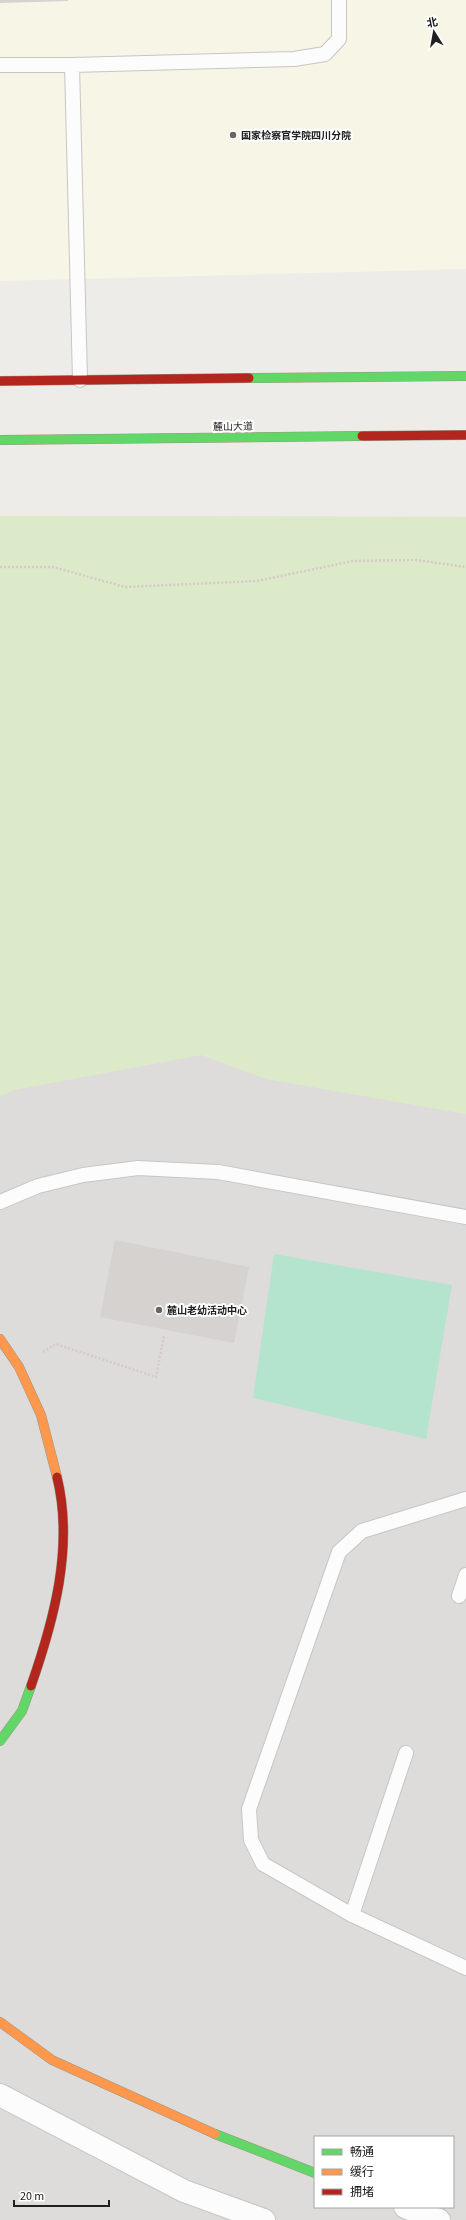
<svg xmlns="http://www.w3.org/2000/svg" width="466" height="2220" viewBox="0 0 466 2220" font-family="'Source Sans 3','Noto Sans SC',sans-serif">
  <rect width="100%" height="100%" fill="#eeece9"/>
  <path fill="#dddcda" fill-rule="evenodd" d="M0 516 466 517V2220H0ZM315 2137H453V2207H315Z"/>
  <path fill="#f7f5e5" d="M0 0H466V269L0 281Z"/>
  <path fill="#dceac9" d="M0 516 466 517V1114L266 1079 201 1055 14 1090 0 1096Z"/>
  <path fill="#b5e4ce" d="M274 1254 452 1285 426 1439 253 1398Z"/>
  <g fill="#d5d2d0">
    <path d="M0 0H68V1L0 3Z"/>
    <path d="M115 1240 249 1267 234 1343 100 1317Z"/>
  </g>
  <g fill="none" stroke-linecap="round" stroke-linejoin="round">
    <g stroke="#c7c6c5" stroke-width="16">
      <g id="lane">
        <path d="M0 65H72"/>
        <path d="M80 380 72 65 294 59 325 54 339 39V0"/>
        <path d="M0 1202 38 1186 83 1175 138 1168 218 1172 466 1217"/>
        <path d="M466 1499 362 1531 339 1552 249 1809 251 1840 263 1864 352 1915 466 1968"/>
        <path d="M459 1596 466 1575"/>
        <path d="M352 1915 406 1753"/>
      </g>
    </g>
    <g stroke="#c7c6c5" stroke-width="24">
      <g id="street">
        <path d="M0 2095 184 2191 264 2220"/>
        <path d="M405 2207 439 2220"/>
      </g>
    </g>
    <g stroke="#979781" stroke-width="10">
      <g id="fast">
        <path d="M249 378 466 376"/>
        <path d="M0 440 362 436"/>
        <path d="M0 1741 22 1711 31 1686"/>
        <path d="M215 2134 315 2173"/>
      </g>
    </g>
    <g stroke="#979781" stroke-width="10">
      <g id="slow">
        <path d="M0 1339 19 1367 41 1415 57 1477"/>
        <path d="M0 2022 52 2060 215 2134"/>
      </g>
    </g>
    <g stroke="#979781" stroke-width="10">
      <g id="jam">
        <path d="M0 381 249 378"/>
        <path d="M362 436 466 435"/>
        <path d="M31 1686C54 1620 74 1547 57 1477"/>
      </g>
    </g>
    <g stroke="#d7c9c8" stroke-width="2.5" stroke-dasharray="2 2" stroke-linecap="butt">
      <path d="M0 567H53L125 587 257 581 353 561 416 560 466 567"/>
      <path d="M43 1352 56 1344 156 1377 164 1336"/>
    </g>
    <use href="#lane" stroke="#fcfcfc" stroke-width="14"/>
    <use href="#street" stroke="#fcfcfc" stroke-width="22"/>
    <use href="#fast" stroke="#63d668" stroke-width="9"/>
    <use href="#slow" stroke="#ff974d" stroke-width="9"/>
    <use href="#jam" stroke="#b3261e" stroke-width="9"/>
  </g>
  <g fill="#686766" stroke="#fff" stroke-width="1.5">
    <circle cx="233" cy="135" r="4"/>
    <circle cx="159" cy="1310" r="4"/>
  </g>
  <g text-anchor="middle" stroke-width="4" stroke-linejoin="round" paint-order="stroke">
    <g font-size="10" font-weight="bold" fill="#202020" stroke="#fff" text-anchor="start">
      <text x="241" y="139">国家检察官学院四川分院</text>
      <text x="167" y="1314">麓山老幼活动中心</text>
    </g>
    <g font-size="10" fill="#202020" stroke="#fff">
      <text transform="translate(233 426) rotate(-1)" y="4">麓山大道</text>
    </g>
  </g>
  <rect x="314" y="2136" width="140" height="72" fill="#ffffff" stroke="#a6a6a6"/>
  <rect x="322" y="2149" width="20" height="6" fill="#63d668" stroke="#a6a6a6"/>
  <text x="350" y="2156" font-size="12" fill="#202020">畅通</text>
  <rect x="322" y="2169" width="20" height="6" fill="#ff974d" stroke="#a6a6a6"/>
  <text x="350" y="2176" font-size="12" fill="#202020">缓行</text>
  <rect x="322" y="2189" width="20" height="6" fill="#b3261e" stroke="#a6a6a6"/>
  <text x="350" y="2196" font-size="12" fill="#202020">拥堵</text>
  <g transform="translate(434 32) rotate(349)" stroke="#ffffff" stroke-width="3" paint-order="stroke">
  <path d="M0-3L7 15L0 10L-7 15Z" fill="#202020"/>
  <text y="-6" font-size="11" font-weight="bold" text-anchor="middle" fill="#202020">北</text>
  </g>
  <path d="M14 2200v6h95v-6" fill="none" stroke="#202020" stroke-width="2"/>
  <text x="20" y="2200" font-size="12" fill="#202020" stroke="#ffffff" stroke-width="3" paint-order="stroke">20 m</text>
</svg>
